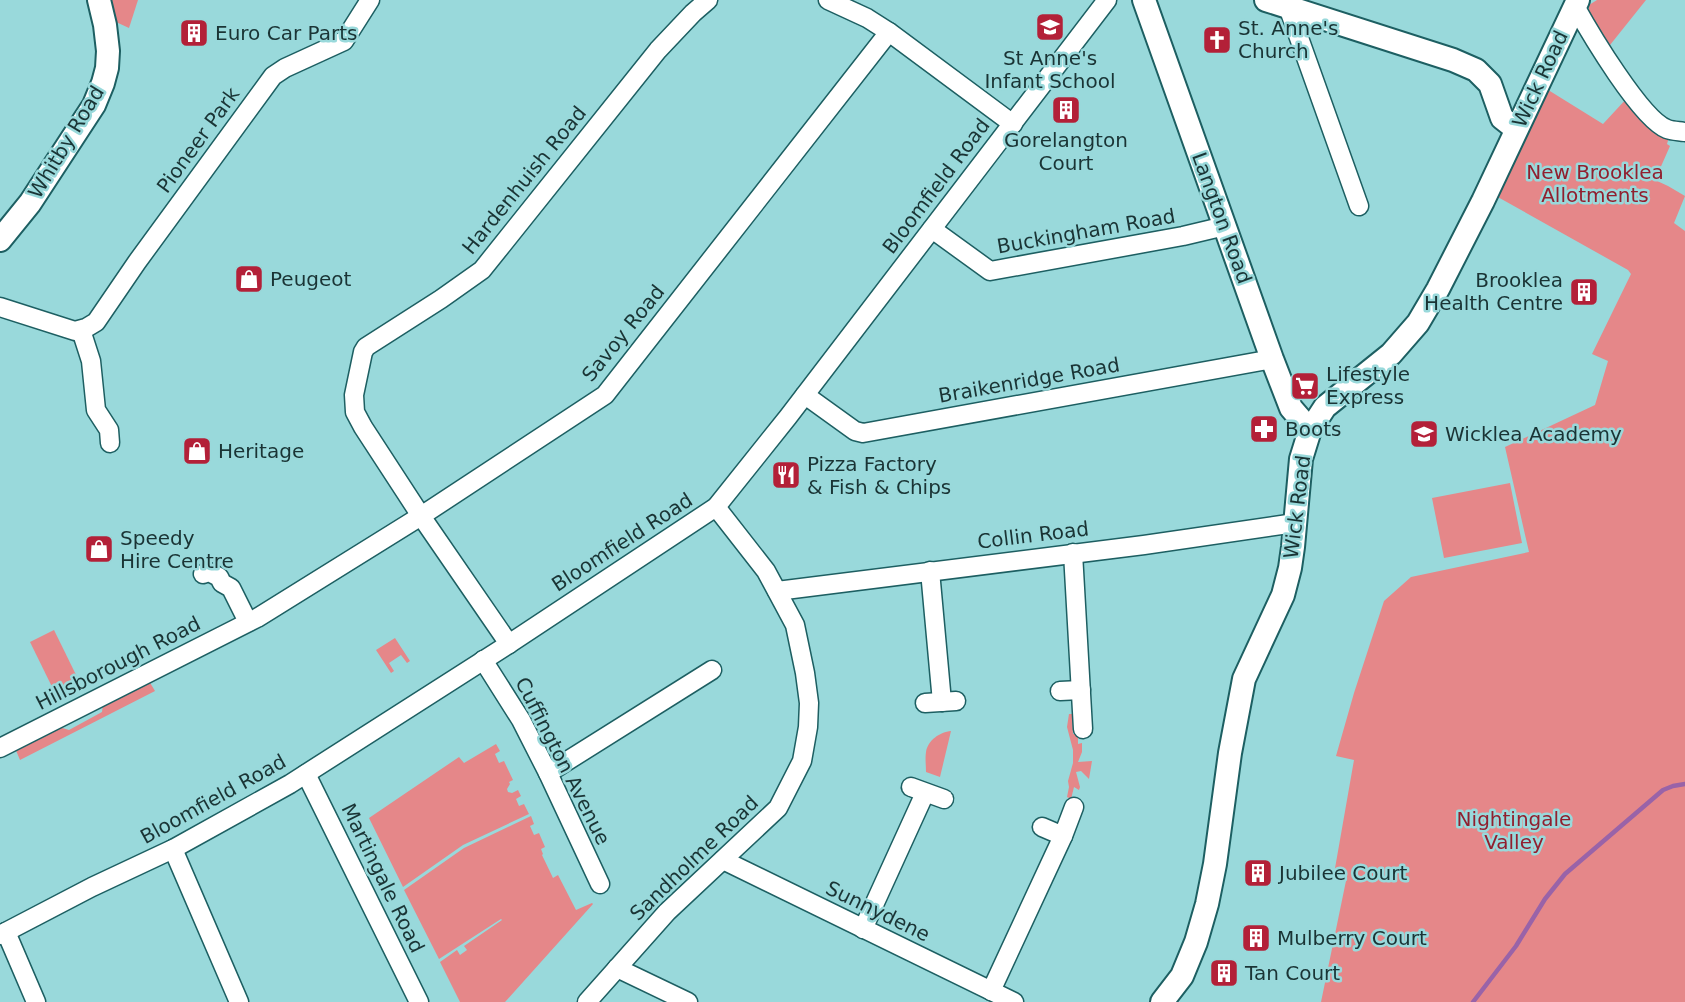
<svg xmlns="http://www.w3.org/2000/svg" width="1685" height="1002" viewBox="0 0 1685 1002" font-family="'DejaVu Sans',sans-serif">
  <rect width="100%" height="100%" fill="#99d9db"/>
  <g fill="#e58789">
    <path d="M112 0H138L129 28 116 22Z"/>
    <path d="M1597 0H1646L1610 45 1589 16V5Z"/>
    <path d="M1545 88 1603 124 1628 97 1669 137 1667 144 1670 146 1655 180 1668 186 1685 196 1674 223 1685 231V1002H1321L1347 876 1334 874 1354 760 1336 756 1354 693 1384 601 1411 577 1529 552 1505 447 1595 405 1608 361 1592 354 1631 274 1628 270 1496 196Z"/>
    <path d="M1510 483 1522 543 1444 558 1432 498Z"/>
    <path d="M54 630 81 685 57 697 30 642Z"/>
    <path d="M395 638 410 661 407 663 401 655 389 663 394 671 391 673 376 650Z"/>
    <path d="M149 681 155 691 20 760 15 748 59 727 69 730 102 712 103 704Z"/>
    <path d="M1069 714H1072L1073 734H1078V744L1082 743V752L1078 762 1092 761 1089 779 1081 771 1076 772 1080 787 1079 790 1074 787 1071 799 1067 797 1069 787 1068 781 1073 763V750L1067 727Z"/>
    <path d="M951 731 940 777 926 772C926 766 925 758 926 752 928 740 940 732 951 731Z"/>
    <path d="M496 744 500 751 495 754 499 763 504 761 513 780 509 782 510 784 507 789 508 792 512 793 518 790 521 796 516 799 519 806 524 804 529 814 463 845 403 887 369 818 459 757 464 763Z"/>
    <path d="M531 816 534 824 530 826 534 835 539 833 545 847 541 849 543 854 542 855 553 878 558 875 576 910 592 903 593 904 505 1002H460L440 962 457 950 460 955 467 950 464 946 502 920 501 919 439 959 404 890 464 848Z"/>
  </g>
  <g fill="none" stroke-linecap="round" stroke-linejoin="round">
    <path stroke="#9963a8" stroke-width="4.5" d="M1473 1002 1516 946 1545 899 1565 874 1663 790 1673 786 1685 784"/>
    <g stroke="#1d5f62" stroke-width="21">
      <g id="minor">
        <path d="M828 0 867 18 889 32 1013 124"/>
        <path d="M1575 6C1590 33 1641 119 1667 129 1672 131 1679 131 1685 132"/>
        <path d="M1288 7 1359 206"/>
        <path d="M932 229 990 271 1183 236 1225 226"/>
        <path d="M0 307 75 331 86 328 96 322 137 262 273 76 285 68 344 41 370 0"/>
        <path d="M81 330 91 361 96 410 109 430 110 443"/>
        <path d="M805 395 855 431 863 433 1272 359"/>
        <path d="M1073 553 1083 729"/>
        <path d="M930 571 942 702"/>
        <path d="M203 574 209 572 219 577 222 583 231 588 248 622"/>
        <path d="M777 591 1144 545 1295 523"/>
        <path d="M509 644 421 516 363 427 355 412 354 395 363 352 366 347 441 299 482 270 658 50 693 13 708 0"/>
        <path d="M483 660 521 720 548 773 600 884"/>
        <path d="M1060 691 1081 690"/>
        <path d="M925 703 956 701"/>
        <path d="M0 748 257 618 421 516 605 395 889 32"/>
        <path d="M548 773 712 670"/>
        <path d="M306 774 419 1002"/>
        <path d="M911 787 944 799"/>
        <path d="M1042 827 1063 836"/>
        <path d="M173 849 239 1002"/>
        <path d="M723 860 1014 1002"/>
        <path d="M863 929 925 793"/>
        <path d="M6 932 36 1002"/>
        <path d="M0 935 92 887 173 849 290 784 509 644 716 507 788 417 1107 0"/>
        <path d="M617 968 688 1002"/>
        <path d="M991 991 1063 836 1074 807"/>
        <path d="M587 1002 667 912 778 808 802 761 808 727 809 703 805 673 795 625 766 571 716 507"/>
      </g>
    </g>
    <g stroke="#1d5f62" stroke-width="26">
      <g id="tertiary">
        <path d="M1144 0 1272 359 1291 408 1310 430"/>
        <path d="M1266 0 1453 60 1476 70 1490 84 1502 118 1516 129"/>
        <path d="M0 240 30 203 94 105 103 83 107 68 108 51 105 25 99 0"/>
        <path d="M1162 1002 1182 976 1196 942 1207 904 1215 864 1230 753 1244 679 1283 595 1290 568 1293 547 1301 459 1310 430 1325 407 1391 354 1418 323 1438 289 1483 201 1578 0"/>
      </g>
    </g>
    <use href="#minor" stroke="#fff" stroke-width="18"/>
    <use href="#tertiary" stroke="#fff" stroke-width="22"/>
  </g>
  <defs>
    <g id="school-square" transform="scale(1.5)"><rect x="-9" y="-9" width="18" height="18" rx="4" fill="#b32038" stroke="#99d9db"/><path d="M0-5L7-2L0 1L-7-2ZM-4 1L0 2.5L4 1V4Q0 6-4 4Z" fill="#fff"/></g>
    <g id="building-square" transform="scale(1.5)"><rect x="-9" y="-9" width="18" height="18" rx="4" fill="#b32038" stroke="#99d9db"/><path d="M-4-6H4V6H1V3H-1V6H-4ZM-2.5-4.3h1.7v1.8h-1.7ZM.8-4.3h1.7v1.8H.8ZM-2.5-1h1.7V.8h-1.7ZM.8-1h1.7V.8H.8Z" fill="#fff"/></g>
    <g id="church-square" transform="scale(1.5)"><rect x="-9" y="-9" width="18" height="18" rx="4" fill="#b32038" stroke="#99d9db"/><path d="M-1.2-6h2.4v3.5h3.3v2.4h-3.3V6h-2.4V-.1h-3.3v-2.4h3.3Z" fill="#fff"/></g>
    <g id="shop-square" transform="scale(1.5)"><rect x="-9" y="-9" width="18" height="18" rx="4" fill="#b32038" stroke="#99d9db"/><path d="M-5-2.5h2.3a2.7 3.5 0 0 1 5.4 0H5L5.5 6h-11ZM-1.5-2.5h3a1.5 2.3 0 0 0-3 0Z" fill="#fff"/></g>
    <g id="supermarket-square" transform="scale(1.5)"><rect x="-9" y="-9" width="18" height="18" rx="4" fill="#b32038" stroke="#99d9db"/><path d="M-6-5.5h2.5l.6 2H6L4.5 2H-2.5L-4.4-4H-6ZM-1.5 3.2a1.3 1.3 0 1 0 .1 0ZM3 3.2a1.3 1.3 0 1 0 .1 0Z" fill="#fff"/></g>
    <g id="pharmacy-square" transform="scale(1.5)"><rect x="-9" y="-9" width="18" height="18" rx="4" fill="#b32038" stroke="#99d9db"/><path d="M-2-6h4v4h4v4h-4v4h-4v-4h-4v-4h4Z" fill="#fff"/></g>
    <g id="restaurant-square" transform="scale(1.5)"><rect x="-9" y="-9" width="18" height="18" rx="4" fill="#b32038" stroke="#99d9db"/><path d="M-5-6h1v4h1v-4h1v4h1v-4h1v5L-1.5 .5V6h-2V.5L-5-1ZM5-6V6H3V1.5H1.5Q1.5-4 5-6Z" fill="#fff"/></g>
  </defs>
  <g fill-rule="evenodd">
    <use href="#school-square" x="1050" y="27"/>
    <use href="#building-square" x="194" y="33"/>
    <use href="#church-square" x="1217" y="40"/>
    <use href="#building-square" x="1066" y="110"/>
    <use href="#shop-square" x="249" y="279"/>
    <use href="#building-square" x="1584" y="292"/>
    <use href="#supermarket-square" x="1305" y="386"/>
    <use href="#pharmacy-square" x="1264" y="429"/>
    <use href="#school-square" x="1424" y="434"/>
    <use href="#shop-square" x="197" y="451"/>
    <use href="#restaurant-square" x="786" y="475"/>
    <use href="#shop-square" x="99" y="549"/>
    <use href="#building-square" x="1258" y="873"/>
    <use href="#building-square" x="1256" y="938"/>
    <use href="#building-square" x="1224" y="973"/>
  </g>
  <g text-anchor="middle" stroke-width="5" stroke-linejoin="round" paint-order="stroke">
    <g font-size="20" fill="#1a3435" stroke="#99d9db" text-anchor="start">
      <text x="1238" y="35">St. Anne's<tspan x="1238" dy="23">Church</tspan></text>
      <text x="215" y="40">Euro Car Parts</text>
      <text x="1050" y="65" text-anchor="middle">St Anne's<tspan x="1050" dy="23">Infant School</tspan></text>
      <text x="1066" y="147" text-anchor="middle">Gorelangton<tspan x="1066" dy="23">Court</tspan></text>
      <text x="270" y="286">Peugeot</text>
      <text x="1563" y="287" text-anchor="end">Brooklea<tspan x="1563" dy="23">Health Centre</tspan></text>
      <text x="1326" y="381">Lifestyle<tspan x="1326" dy="23">Express</tspan></text>
      <text x="1285" y="436">Boots</text>
      <text x="1445" y="441">Wicklea Academy</text>
      <text x="218" y="458">Heritage</text>
      <text x="807" y="471">Pizza Factory<tspan x="807" dy="23">&amp; Fish &amp; Chips</tspan></text>
      <text x="120" y="545">Speedy<tspan x="120" dy="23">Hire Centre</tspan></text>
      <text x="1279" y="880">Jubilee Court</text>
      <text x="1277" y="945">Mulberry Court</text>
      <text x="1245" y="980">Tan Court</text>
    </g>
    <g font-size="20" fill="#1a3435" stroke="#99d9db">
      <text transform="translate(1540 79) rotate(-65)" y="7">Wick Road</text>
      <text transform="translate(198 140) rotate(-54)" y="7">Pioneer Park</text>
      <text transform="translate(66 142) rotate(-59)" y="7">Whitby Road</text>
      <text transform="translate(524 180) rotate(-51)" y="7">Hardenhuish Road</text>
      <text transform="translate(936 186) rotate(-53)" y="7">Bloomfield Road</text>
      <text transform="translate(1222 218) rotate(70)" y="7">Langton Road</text>
      <text transform="translate(1086 231) rotate(-10)" y="7">Buckingham Road</text>
      <text transform="translate(623 333) rotate(-51)" y="7">Savoy Road</text>
      <text transform="translate(1029 380) rotate(-10)" y="7">Braikenridge Road</text>
      <text transform="translate(1297 507) rotate(-83)" y="7">Wick Road</text>
      <text transform="translate(1033 535) rotate(-7)" y="7">Collin Road</text>
      <text transform="translate(622 542) rotate(-33)" y="7">Bloomfield Road</text>
      <text transform="translate(118 663) rotate(-27)" y="7">Hillsborough Road</text>
      <text transform="translate(563 761) rotate(63)" y="7">Cuffington Avenue</text>
      <text transform="translate(213 799) rotate(-29)" y="7">Bloomfield Road</text>
      <text transform="translate(694 858) rotate(-44)" y="7">Sandholme Road</text>
      <text transform="translate(383 878) rotate(64)" y="7">Martingale Road</text>
      <text transform="translate(878 911) rotate(26)" y="7">Sunnydene</text>
    </g>
    <g font-size="20" fill="#911f2e" stroke="#99d9db">
      <text x="1595" y="179">New Brooklea<tspan x="1595" dy="23">Allotments</tspan></text>
      <text x="1514" y="826">Nightingale<tspan x="1514" dy="23">Valley</tspan></text>
    </g>
  </g>
</svg>
